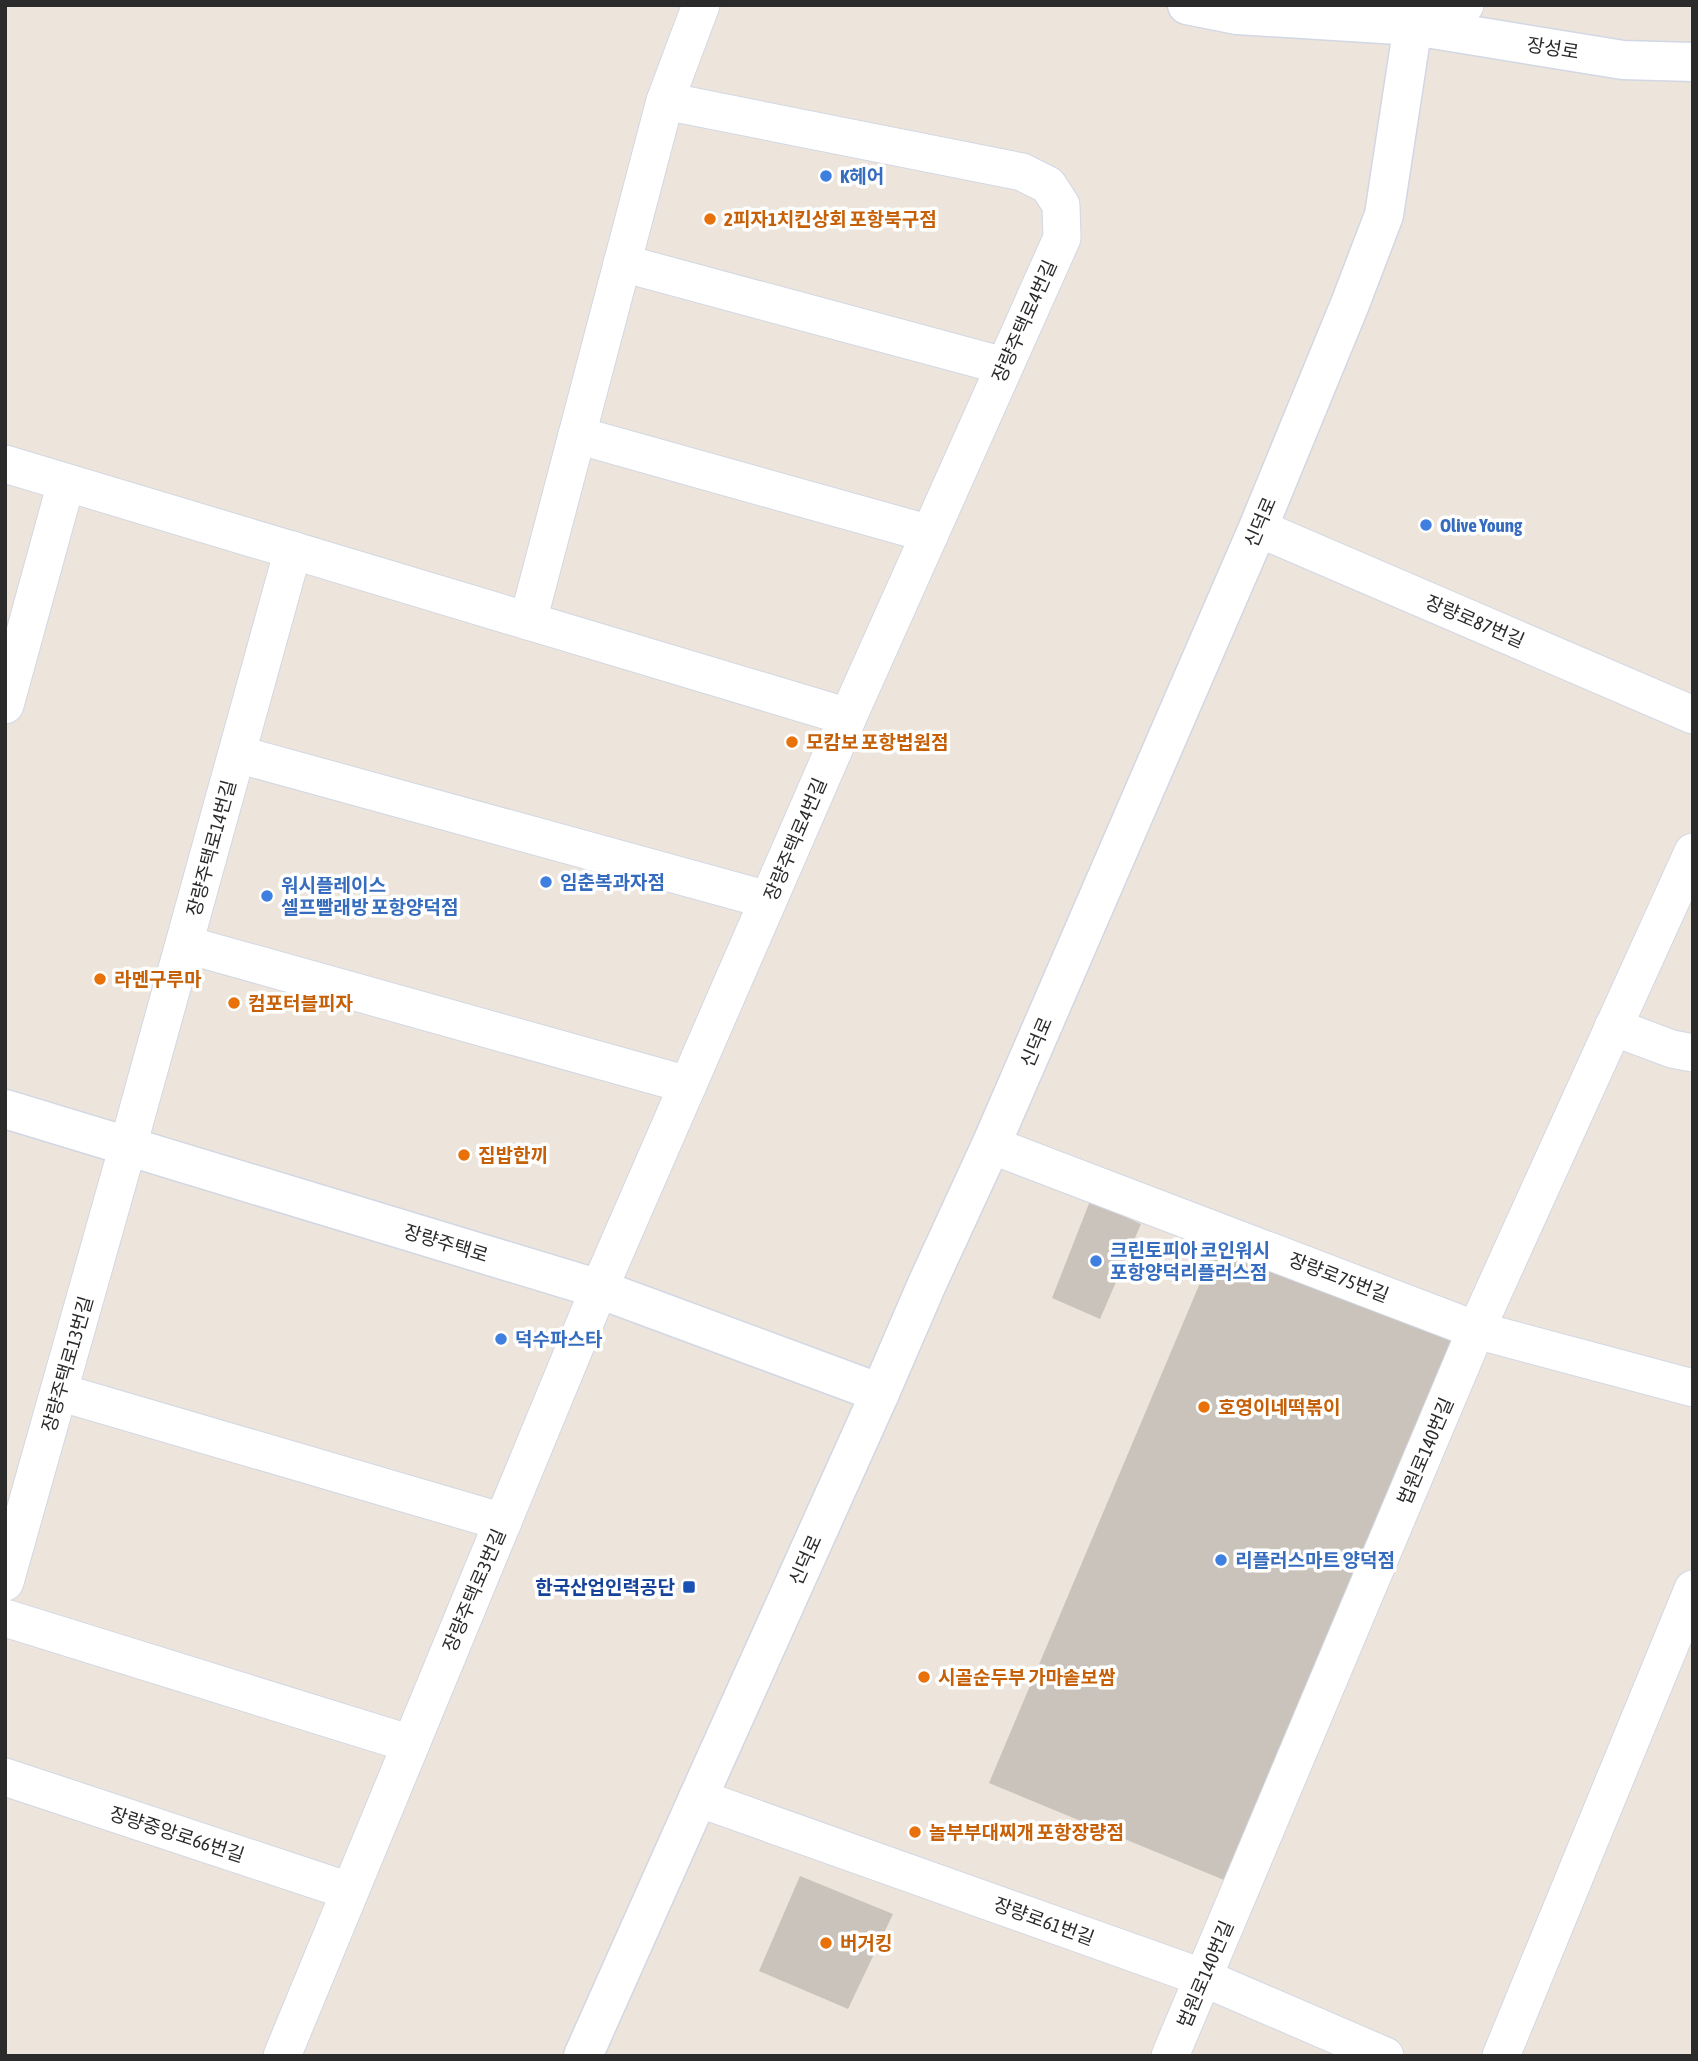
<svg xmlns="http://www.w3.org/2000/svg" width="1698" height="2061" viewBox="0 0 1698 2061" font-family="'Asap Condensed','Noto Sans KR',sans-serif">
  <rect width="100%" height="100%" fill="#ede5dc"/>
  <g fill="#c9c3bb">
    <path d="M1090 1201 1141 1224 1100 1319 1052 1298Z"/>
    <path d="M1216 1245 1453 1337 1224 1880 989 1783Z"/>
    <path d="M800 1876 893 1914 848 2009 759 1971Z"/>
  </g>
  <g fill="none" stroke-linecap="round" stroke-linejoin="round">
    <g stroke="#d2d7e4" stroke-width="39">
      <g id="minor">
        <path d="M1414 26 1465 5"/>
        <path d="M622 263 1004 366"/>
        <path d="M577 435 930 534"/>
        <path d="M5 464 848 717"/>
        <path d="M1258 528 1693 715"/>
        <path d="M528 621 665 101 701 5"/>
        <path d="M5 705 66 483"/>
        <path d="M237 754 768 900"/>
        <path d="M184 944 688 1085"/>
        <path d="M1613 1027 1672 1049 1693 1053"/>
        <path d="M991 1145 1476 1330 1693 1388"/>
        <path d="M59 1392 503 1522"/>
        <path d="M5 1582 128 1146 293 550"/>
        <path d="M5 1618 411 1744"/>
        <path d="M5 1777 349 1891"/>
        <path d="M698 1798 1204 1978 1385 2056"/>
        <path d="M282 2056 599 1289 848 717 1062 238 1061 205 1048 185 1022 172 665 101"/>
        <path d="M1170 2056 1476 1330 1693 852"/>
        <path d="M1501 2056 1693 1589"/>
      </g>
    </g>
    <g stroke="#d2d7e4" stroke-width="41">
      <g id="tertiary">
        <path d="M1187 5 1237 15 1414 26 1623 60 1693 62"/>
        <path d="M5 1109 599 1289 880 1393"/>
        <path d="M698 1798 880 1393 927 1284 991 1145 1258 528 1350 304 1384 215 1416 5"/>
      </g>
    </g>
    <g stroke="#d2d7e4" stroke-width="41">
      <path id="secondary" d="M583 2056 698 1798"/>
    </g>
    <use href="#minor" stroke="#fff" stroke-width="37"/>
    <use href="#tertiary" stroke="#fff" stroke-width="38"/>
    <use href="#secondary" stroke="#fff" stroke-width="38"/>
  </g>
  <g fill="#3f7fe0" stroke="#fff" stroke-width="2.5">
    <circle cx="826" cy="176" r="7"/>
    <circle cx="1426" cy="525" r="7"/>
    <circle cx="546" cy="882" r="7"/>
    <circle cx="267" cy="896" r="7"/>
    <circle cx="1096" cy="1261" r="7"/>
    <circle cx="501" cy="1339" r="7"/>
    <circle cx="1221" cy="1560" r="7"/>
  </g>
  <g fill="#e8710a" stroke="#fff" stroke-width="2.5">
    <circle cx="710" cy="219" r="7"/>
    <circle cx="792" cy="742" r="7"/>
    <circle cx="100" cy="979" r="7"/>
    <circle cx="234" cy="1003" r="7"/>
    <circle cx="464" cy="1155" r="7"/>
    <circle cx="1204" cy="1407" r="7"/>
    <circle cx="924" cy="1677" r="7"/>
    <circle cx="915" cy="1832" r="7"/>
    <circle cx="826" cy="1943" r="7"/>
  </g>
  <rect fill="#1a4fb4" stroke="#fff" stroke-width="2.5" x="682" y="1580" width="14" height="14" rx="3.5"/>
  <g text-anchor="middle" stroke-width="7" stroke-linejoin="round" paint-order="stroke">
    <g font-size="19" fill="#2b2b2b" stroke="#fff">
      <text transform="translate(1553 48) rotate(9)" y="7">장성로</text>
      <text transform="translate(1024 321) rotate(-66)" y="7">장량주택로4번길</text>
      <text transform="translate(1260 522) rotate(-67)" y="7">신덕로</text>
      <text transform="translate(1475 621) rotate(23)" y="7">장량로87번길</text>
      <text transform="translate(795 839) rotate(-67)" y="7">장량주택로4번길</text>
      <text transform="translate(211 848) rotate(-75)" y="7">장량주택로14번길</text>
      <text transform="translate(1036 1042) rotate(-67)" y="7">신덕로</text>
      <text transform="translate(446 1243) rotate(17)" y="7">장량주택로</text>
      <text transform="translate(1339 1277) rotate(21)" y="7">장량로75번길</text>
      <text transform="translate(67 1364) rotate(-74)" y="7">장량주택로13번길</text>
      <text transform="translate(1425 1451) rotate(-67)" y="7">법원로140번길</text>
      <text transform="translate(805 1560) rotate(-66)" y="7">신덕로</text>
      <text transform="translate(474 1590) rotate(-67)" y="7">장량주택로3번길</text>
      <text transform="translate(177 1834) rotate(18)" y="7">장량중앙로66번길</text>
      <text transform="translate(1044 1921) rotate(20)" y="7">장량로61번길</text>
      <text transform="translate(1205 1974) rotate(-67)" y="7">법원로140번길</text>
    </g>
    <g font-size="19" font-weight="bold" fill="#366cbe" stroke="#fff" text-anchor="start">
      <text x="840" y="183">K헤어</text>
      <text x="1440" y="532">Olive Young</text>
      <text x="560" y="889">임춘복과자점</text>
      <text x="281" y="892">워시플레이스<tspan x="281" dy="22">셀프빨래방 포항양덕점</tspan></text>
      <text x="1110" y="1257">크린토피아 코인워시<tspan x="1110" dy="22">포항양덕리플러스점</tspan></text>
      <text x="515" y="1346">덕수파스타</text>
      <text x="1235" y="1567">리플러스마트 양덕점</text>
    </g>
    <g font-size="19" font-weight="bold" fill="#c56008" stroke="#fff" text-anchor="start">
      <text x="724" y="226">2피자1치킨상회 포항북구점</text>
      <text x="806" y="749">모캄보 포항법원점</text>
      <text x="114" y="986">라멘구루마</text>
      <text x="248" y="1010">컴포터블피자</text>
      <text x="478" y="1162">집밥한끼</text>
      <text x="1218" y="1414">호영이네떡볶이</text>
      <text x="938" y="1684">시골순두부 가마솥보쌈</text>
      <text x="929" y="1839">놀부부대찌개 포항장량점</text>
      <text x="840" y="1950">버거킹</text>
    </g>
    <g font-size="19" font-weight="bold" fill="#164399" stroke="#fff" text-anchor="end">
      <text x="675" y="1594">한국산업인력공단</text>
    </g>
  </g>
  <rect width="1698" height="2061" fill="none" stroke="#2b2b2b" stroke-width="14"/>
</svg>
